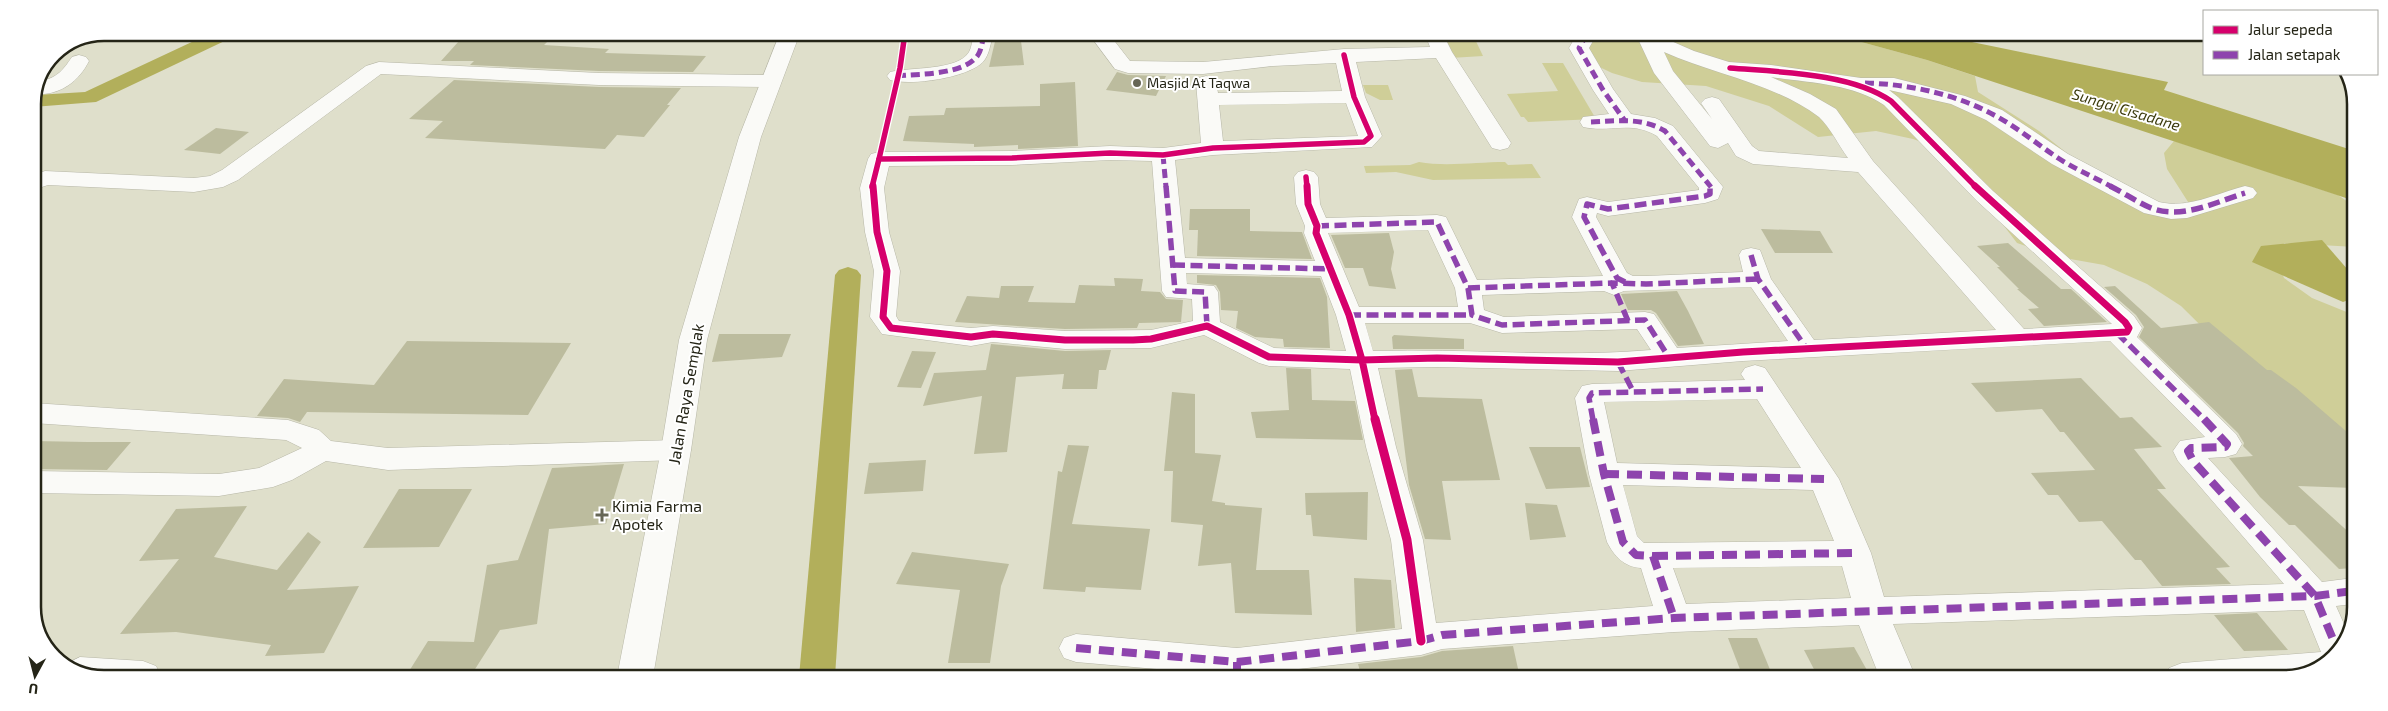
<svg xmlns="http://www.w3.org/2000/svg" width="2388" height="711" viewBox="0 0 2388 711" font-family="'Exo 2',sans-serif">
  <rect width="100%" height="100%" fill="#dfdfcb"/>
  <g fill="#cfce98">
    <path d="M1590 34H1832L1927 60 1975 76 1978 92 2039 131 2092 173 2156 204 2190 205 2167 169 2164 153 2174 141 2338 195 2355 207V247L2284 243 2277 259 2284 278 2312 298 2354 315V435L2290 414 2181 306 2147 284 2104 265 2059 257 2017 243 2001 222 1972 169 1947 151 1913 139 1876 131 1818 137 1769 106 1706 86 1642 82 1612 73 1587 61Z"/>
    <path d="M1473 35 1483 56 1450 58 1438 37Z"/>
    <path d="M1542 63H1563L1596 119 1528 122 1524 117H1521L1507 94 1558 91Z"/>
    <path d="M1363 85H1388L1393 100H1380L1366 93Z"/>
    <path d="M1419 162C1445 167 1478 162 1505 162L1508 165 1532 164 1541 178 1433 180 1396 172 1366 173 1364 166 1410 165Z"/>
  </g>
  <g fill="#b2af5b">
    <path d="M1832 34H1933L2168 82 2164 90 2355 151V201L1927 60Z"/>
    <path d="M2322 240 2355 278 2354 298 2343 302 2252 262 2261 246Z"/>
  </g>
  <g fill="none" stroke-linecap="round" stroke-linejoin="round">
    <g fill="#b2af5b" fill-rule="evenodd">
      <path d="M211 33H236L233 37 96 102 33 107 36 95 85 92Z"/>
      <path d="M848 267 857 270 861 275 835 677H799L835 275 839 270Z"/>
    </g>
  </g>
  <g fill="#bcbc9e">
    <path d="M997 33H1020L1024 65 989 67Z"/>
    <path d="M518 38 549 40 544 45 609 49 605 53 706 56 693 72 599 71 470 65 474 61H441L459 41H515Z"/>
    <path d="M1117 72 1128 75 1166 76 1156 96 1106 90Z"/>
    <path d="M454 80 599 87 681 88 667 105H670L644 137 617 135 605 149 425 138 443 121 409 119Z"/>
    <path d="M1075 82 1078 146 1018 149V145L974 147V144L903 141 909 116 944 115 946 108 1040 106V84Z"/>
    <path d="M216 128 249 132 220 154 184 150Z"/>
    <path d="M1190 209H1250V231L1302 232 1312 259 1197 256 1198 230H1189Z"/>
    <path d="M1761 229 1820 231 1833 253H1775Z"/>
    <path d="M1389 233 1394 252 1391 269 1396 289 1369 286 1363 268H1345L1331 235Z"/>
    <path d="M2008 243 2061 289H2071L2107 322 2044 326 2028 309 2039 308 2017 289H2019L1997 267H2000L1977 246Z"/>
    <path d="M1197 275 1320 278 1327 297 1330 348 1284 347 1283 339 1255 337 1236 328 1238 311 1221 310 1220 292 1216 285 1197 283Z"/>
    <path d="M1114 278 1143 279 1141 291 1160 292 1166 299 1183 300 1181 322 1139 323 1137 328 1065 329 955 322 967 296 999 298 1001 286H1034L1028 302 1075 303 1079 285 1115 286Z"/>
    <path d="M2115 286 2161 328 2209 322 2267 370H2271L2296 388 2354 438V488L2298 486 2354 537 2353 568 2339 569 2295 525H2289L2260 497 2229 458 2253 456 2243 446 2244 443 2238 433 2139 337 2144 327 2136 315 2104 287Z"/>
    <path d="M1677 291 1688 311 1704 344 1678 346 1656 313 1651 310H1628L1621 294Z"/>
    <path d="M719 334H791L782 357 712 362Z"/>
    <path d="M1394 335 1464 339V349H1393L1392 337Z"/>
    <path d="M407 341 571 343 528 415 307 412 300 422 288 418 257 416 284 379 374 385Z"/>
    <path d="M991 344 1065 351 1111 350 1106 370H1099L1097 389H1062L1064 374 1016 377 1007 452 974 454 982 396 923 406 934 373 986 370Z"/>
    <path d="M912 351 936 352 921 388 897 387Z"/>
    <path d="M1286 368 1311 369 1312 400 1355 401 1363 440 1256 438 1251 412 1289 410Z"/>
    <path d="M1412 369 1418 397 1482 399 1500 480 1442 481 1451 540 1425 539 1409 485 1395 370Z"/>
    <path d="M2081 378 2120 418 2132 417 2162 447 2134 449 2166 489H2157L2230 567 2216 568 2231 584 2162 586 2141 560H2135L2102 521 2079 522 2058 495H2048L2031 473 2095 470 2064 432H2060L2042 409 1996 412 1971 383Z"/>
    <path d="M1172 392 1195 394V453L1221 455 1212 501 1225 503V505L1262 508 1256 570H1309L1312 615 1235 613 1231 563 1198 566 1203 525 1171 522 1173 471H1164Z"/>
    <path d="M33 441 87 442H131L107 470 33 469Z"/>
    <path d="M1068 445 1089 446 1072 524 1150 529 1141 590 1086 587 1085 592 1043 589 1058 471 1062 472Z"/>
    <path d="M1529 447H1580L1590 487 1546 489Z"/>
    <path d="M926 460 923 491 864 494 869 463Z"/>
    <path d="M624 464 606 524 549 529 537 624 500 630 470 677 406 676 428 641 474 642 487 565 518 560 552 468Z"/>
    <path d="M399 489H472L439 547 363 548Z"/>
    <path d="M1368 492 1367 540 1313 536 1311 515H1306L1305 493Z"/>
    <path d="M1525 503 1557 505 1566 537 1530 540Z"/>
    <path d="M247 506 214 557 277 570 308 532 321 542 287 590 359 586 324 653 265 656 271 645 176 632 120 634 179 559 139 561 176 509Z"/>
    <path d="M912 552 1009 564 1001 586 990 663H948L960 590 896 584Z"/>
    <path d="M1354 578 1391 580 1395 628 1356 632Z"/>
    <path d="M2257 613 2288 650 2244 651 2214 615Z"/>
    <path d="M1728 638H1757L1771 672H1741Z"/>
    <path d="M1513 646 1520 678H1362L1358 664 1421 657 1442 651Z"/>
    <path d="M1854 647 1868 672 1817 675 1804 650Z"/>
  </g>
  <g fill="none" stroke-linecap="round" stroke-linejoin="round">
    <g stroke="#b7b7a7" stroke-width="1">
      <g id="minor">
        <path d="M975 33H994C990 43 990 54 983 62 967 78 911 86 890 80L887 76 890 72C909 67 958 71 969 52 972 47 972 39 975 33Z"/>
        <path d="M1089 34H1109L1130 61 1203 62 1344 49 1430 47 1425 34H1443L1452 52 1511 143 1508 148 1500 150 1492 148 1436 58 1356 62 1365 97 1382 136 1372 147 1213 155 1175 160 1185 258 1315 261 1304 233 1305 226 1296 204 1294 177 1298 172 1306 170 1314 172 1318 177 1320 204 1326 218 1437 215 1446 217 1477 280 1603 276 1572 217 1579 199 1587 197 1608 202 1699 190V188L1657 136C1631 120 1610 133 1583 127L1580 122 1583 117 1609 114 1593 90 1569 48 1577 34H1597L1589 48 1613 89 1631 114 1655 118 1673 126 1723 187 1718 199 1705 203 1608 216 1597 213 1596 217 1627 273 1633 276H1646L1743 272 1739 255 1742 250 1751 248 1760 250 1771 279 1814 340 1996 330 1858 172 1753 164 1736 156 1728 143 1718 148 1710 146 1654 73 1639 41 1631 38 1628 34H1655L1694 51 1729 62 1771 65 1861 78H1894L1965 96 2002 110 2068 154 2159 202C2189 209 2217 193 2245 186L2253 188 2257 193 2253 198 2187 218 2171 219 2144 213 2052 164 1986 120 1951 104 1889 90 1898 97 1993 191 2134 316 2142 328 2137 337 2236 434 2242 444 2236 454 2225 457 2208 458 2322 582 2353 578V604L2336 606 2348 633 2328 664 2284 678H2164L2169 668 2182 663 2321 652 2304 610 1893 624 1916 678H1880L1859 625 1674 632 1442 649 1421 655 1237 676 1076 662 1064 658 1059 648 1064 638 1076 634 1237 648 1402 629 1391 540 1366 447 1350 369 1269 366 1259 363 1204 335 1151 348 1065 349 993 342 971 346 882 334 870 317 874 271 865 232 860 188 868 159 871 154 879 152 1012 151 1110 146 1163 148 1201 143 1196 82 1199 78 1206 76 1213 78 1216 82 1218 93 1342 91 1336 63 1273 66 1203 74 1128 73 1115 69ZM1664 52C1713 74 1776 84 1819 117 1830 127 1839 146 1848 158L1759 151 1752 146 1719 99 1712 97 1705 99 1701 103 1712 119 1673 71ZM1771 77C1809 83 1851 83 1884 105L1977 201 2112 324 2024 329 1873 161 1836 109 1810 94ZM1346 103 1358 136 1223 141 1219 105ZM1110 160 1152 161 1162 291 1166 297 1192 299 1193 321 1151 330 1065 331 993 326 971 328 899 321 896 316 900 271 889 232 884 188 889 166 1012 165ZM1428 230 1455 288 1458 307H1359L1328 233ZM1186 273 1321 276 1336 315 1346 351 1274 348 1220 322 1218 292 1214 286 1187 284ZM1751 287 1788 341 1677 348 1654 314 1645 312 1504 317 1484 310 1482 295 1604 291 1614 295 1624 291ZM1365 323H1470L1502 333 1637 329 1651 350C1560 358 1465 348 1373 351ZM2110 341 2205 437 2180 441 2173 451 2178 461 2284 584 1884 597 1871 553 1839 479 1765 368 1755 365 1745 368 1741 374 1745 380 1592 384 1582 386 1575 398 1589 474 1607 542C1614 556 1624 567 1641 568L1653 606 1436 623 1423 540 1396 447 1378 368 1437 367 1618 371 1743 361ZM1757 399 1801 468 1617 463 1604 402ZM1623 485 1813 490 1834 541 1644 543 1637 536ZM1842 566 1851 598 1686 604 1673 568Z"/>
        <path d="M79 55 86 57 89 61C79 81 61 95 37 94L42 81C58 77 63 70 72 57Z"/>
        <path d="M379 62 599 73 771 75 778 77 781 81 778 85 771 87 599 85 381 74 238 180 223 187 194 192 48 185 33 190V175L45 171 194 178 210 176 222 170 366 66Z"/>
        <path d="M33 403 288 420 319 430 331 441 388 448 676 440 687 443 691 450 687 457 676 460 388 470 326 461 292 480 273 487 219 496 33 493V471L219 474 259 468 302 448 286 440 33 423Z"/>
        <path d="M80 657 143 661 156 666 161 676H86L66 664Z"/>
      </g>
    </g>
    <g stroke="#b7b7a7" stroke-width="1">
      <path id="major" d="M780 33H800L761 137 707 340 691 450 653 677H617L661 450 679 340 739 137Z"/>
    </g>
    <use href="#minor" fill="#fafaf7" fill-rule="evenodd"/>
    <use href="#major" fill="#fafaf7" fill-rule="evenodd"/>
    <g stroke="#8e44ad" stroke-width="5" stroke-dasharray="9 5" stroke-linecap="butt">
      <path d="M1587 34 1579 48 1603 90 1625 121"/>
      <path d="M897 76C918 74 965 75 978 55 982 49 982 40 985 33"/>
      <path d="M1865 83C1908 84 1956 94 1994 115 2017 127 2037 144 2058 158 2075 169 2094 177 2112 187"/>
      <path d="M1591 122C1617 121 1642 117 1665 131L1711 187"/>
      <path d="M1163 155 1166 187"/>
    </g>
    <g stroke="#8e44ad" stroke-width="5.5" stroke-dasharray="12 5.5" stroke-linecap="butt">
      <path d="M1166 186 1175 291 1205 292 1207 326"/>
      <path d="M2110 186C2124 193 2137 202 2151 208 2181 220 2216 202 2245 193"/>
      <path d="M1317 226 1437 222 1468 288 1472 315 1502 325 1645 320 1670 359"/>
      <path d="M1751 255 1758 279 1807 349"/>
      <path d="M1173 265 1330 269"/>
      <path d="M1625 282 1617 278 1584 217 1587 204 1608 209 1705 196 1710 194V186"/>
      <path d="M1468 288 1612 283"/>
      <path d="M1349 315H1472"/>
      <path d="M1628 321 1612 283 1646 284 1758 279"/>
      <path d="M2117 333 2205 420"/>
      <path d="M1618 362 1634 393"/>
      <path d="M1593 420 1589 398 1592 393 1763 389"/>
    </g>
    <g stroke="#8e44ad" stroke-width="8" stroke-dasharray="15 8" stroke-linecap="butt">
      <path d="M1593 419 1604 474 1623 542 1636 555 1653 556 1674 618"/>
      <path d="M2204 419 2227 444 2225 447 2191 448 2188 451 2193 461 2315 596 2337 649"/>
      <path d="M1604 474 1824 479"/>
      <path d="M1653 556 1855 553"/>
      <path d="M1076 648 1237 662 1421 641 1442 635 1674 618 2315 596 2353 591"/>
      <path d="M1237 662V677"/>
    </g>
    <g stroke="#fff" stroke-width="8">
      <g id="cycleway-far2">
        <path d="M1730 68C1778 72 1851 73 1891 101L1976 187"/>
        <path d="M879 159 900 68 905 33"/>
        <path d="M1306 177 1307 187"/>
        <path d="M872 187 879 159 1012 158 1110 153 1163 155 1213 148 1364 142 1371 136 1354 97 1344 55"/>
      </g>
    </g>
    <g stroke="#fff" stroke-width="10">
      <g id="cycleway-far1">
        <path d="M873 186 877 232 887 271 883 317 891 328 971 337 993 334 1065 340H1133L1151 339 1207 326 1269 357 1362 360 1349 315 1316 233 1317 226 1308 204 1307 186"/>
        <path d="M1375 420 1362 360 1437 358 1618 362 1743 352 2127 332 2129 328 2125 322 1975 186"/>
      </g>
    </g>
    <g stroke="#fff" stroke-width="12">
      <path id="cycleway" d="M1375 419 1407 540 1421 641"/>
    </g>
    <use href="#cycleway-far2" stroke="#d6006c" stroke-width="5.5"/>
    <use href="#cycleway-far1" stroke="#d6006c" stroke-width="7"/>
    <use href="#cycleway" stroke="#d6006c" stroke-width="9"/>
  </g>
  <g fill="#666656" stroke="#fff" stroke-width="2">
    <circle cx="1137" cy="83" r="5"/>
    <path d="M599.5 507.5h5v5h5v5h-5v5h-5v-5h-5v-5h5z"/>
  </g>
  <g text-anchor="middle" stroke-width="4" stroke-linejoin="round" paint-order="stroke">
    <g font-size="14" fill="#252517" stroke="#fff" text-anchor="start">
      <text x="1147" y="88">Masjid At Taqwa</text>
    </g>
    <g font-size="15" font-style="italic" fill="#3b3a0c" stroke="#fff">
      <text transform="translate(2126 110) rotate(17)" y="5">Sungai Cisadane</text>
    </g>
    <g font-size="16" fill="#252517" stroke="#fff">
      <text transform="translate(686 394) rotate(-80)" y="6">Jalan Raya Semplak</text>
    </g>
    <g font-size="16" fill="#252517" stroke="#fff" text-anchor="start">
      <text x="612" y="512">Kimia Farma<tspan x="612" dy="18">Apotek</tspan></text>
    </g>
  </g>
  <path d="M0 0H2388V711H0ZM104 41H2284A63 63 0 0 1 2347 104V607A63 63 0 0 1 2284 670H104A63 63 0 0 1 41 607V104A63 63 0 0 1 104 41Z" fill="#fff" fill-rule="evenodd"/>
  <path fill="none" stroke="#252517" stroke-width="2.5" d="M104 41H2284A63 63 0 0 1 2347 104V607A63 63 0 0 1 2284 670H104A63 63 0 0 1 41 607V104A63 63 0 0 1 104 41Z"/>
  <rect x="2203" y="10" width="175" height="65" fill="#ffffff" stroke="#a8a8a2"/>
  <rect x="2213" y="26" width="25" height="8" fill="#d6006c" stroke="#a8a8a2"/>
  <text x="2248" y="35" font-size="15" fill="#252517">Jalur sepeda</text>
  <rect x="2213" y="51" width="25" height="8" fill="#8e44ad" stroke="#a8a8a2"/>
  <text x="2248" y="60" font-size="15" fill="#252517">Jalan setapak</text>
  <g transform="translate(35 676) rotate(187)" stroke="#ffffff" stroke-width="4" paint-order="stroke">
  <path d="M0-4L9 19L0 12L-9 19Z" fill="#252517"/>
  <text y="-8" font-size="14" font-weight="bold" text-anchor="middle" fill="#252517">U</text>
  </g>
</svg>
